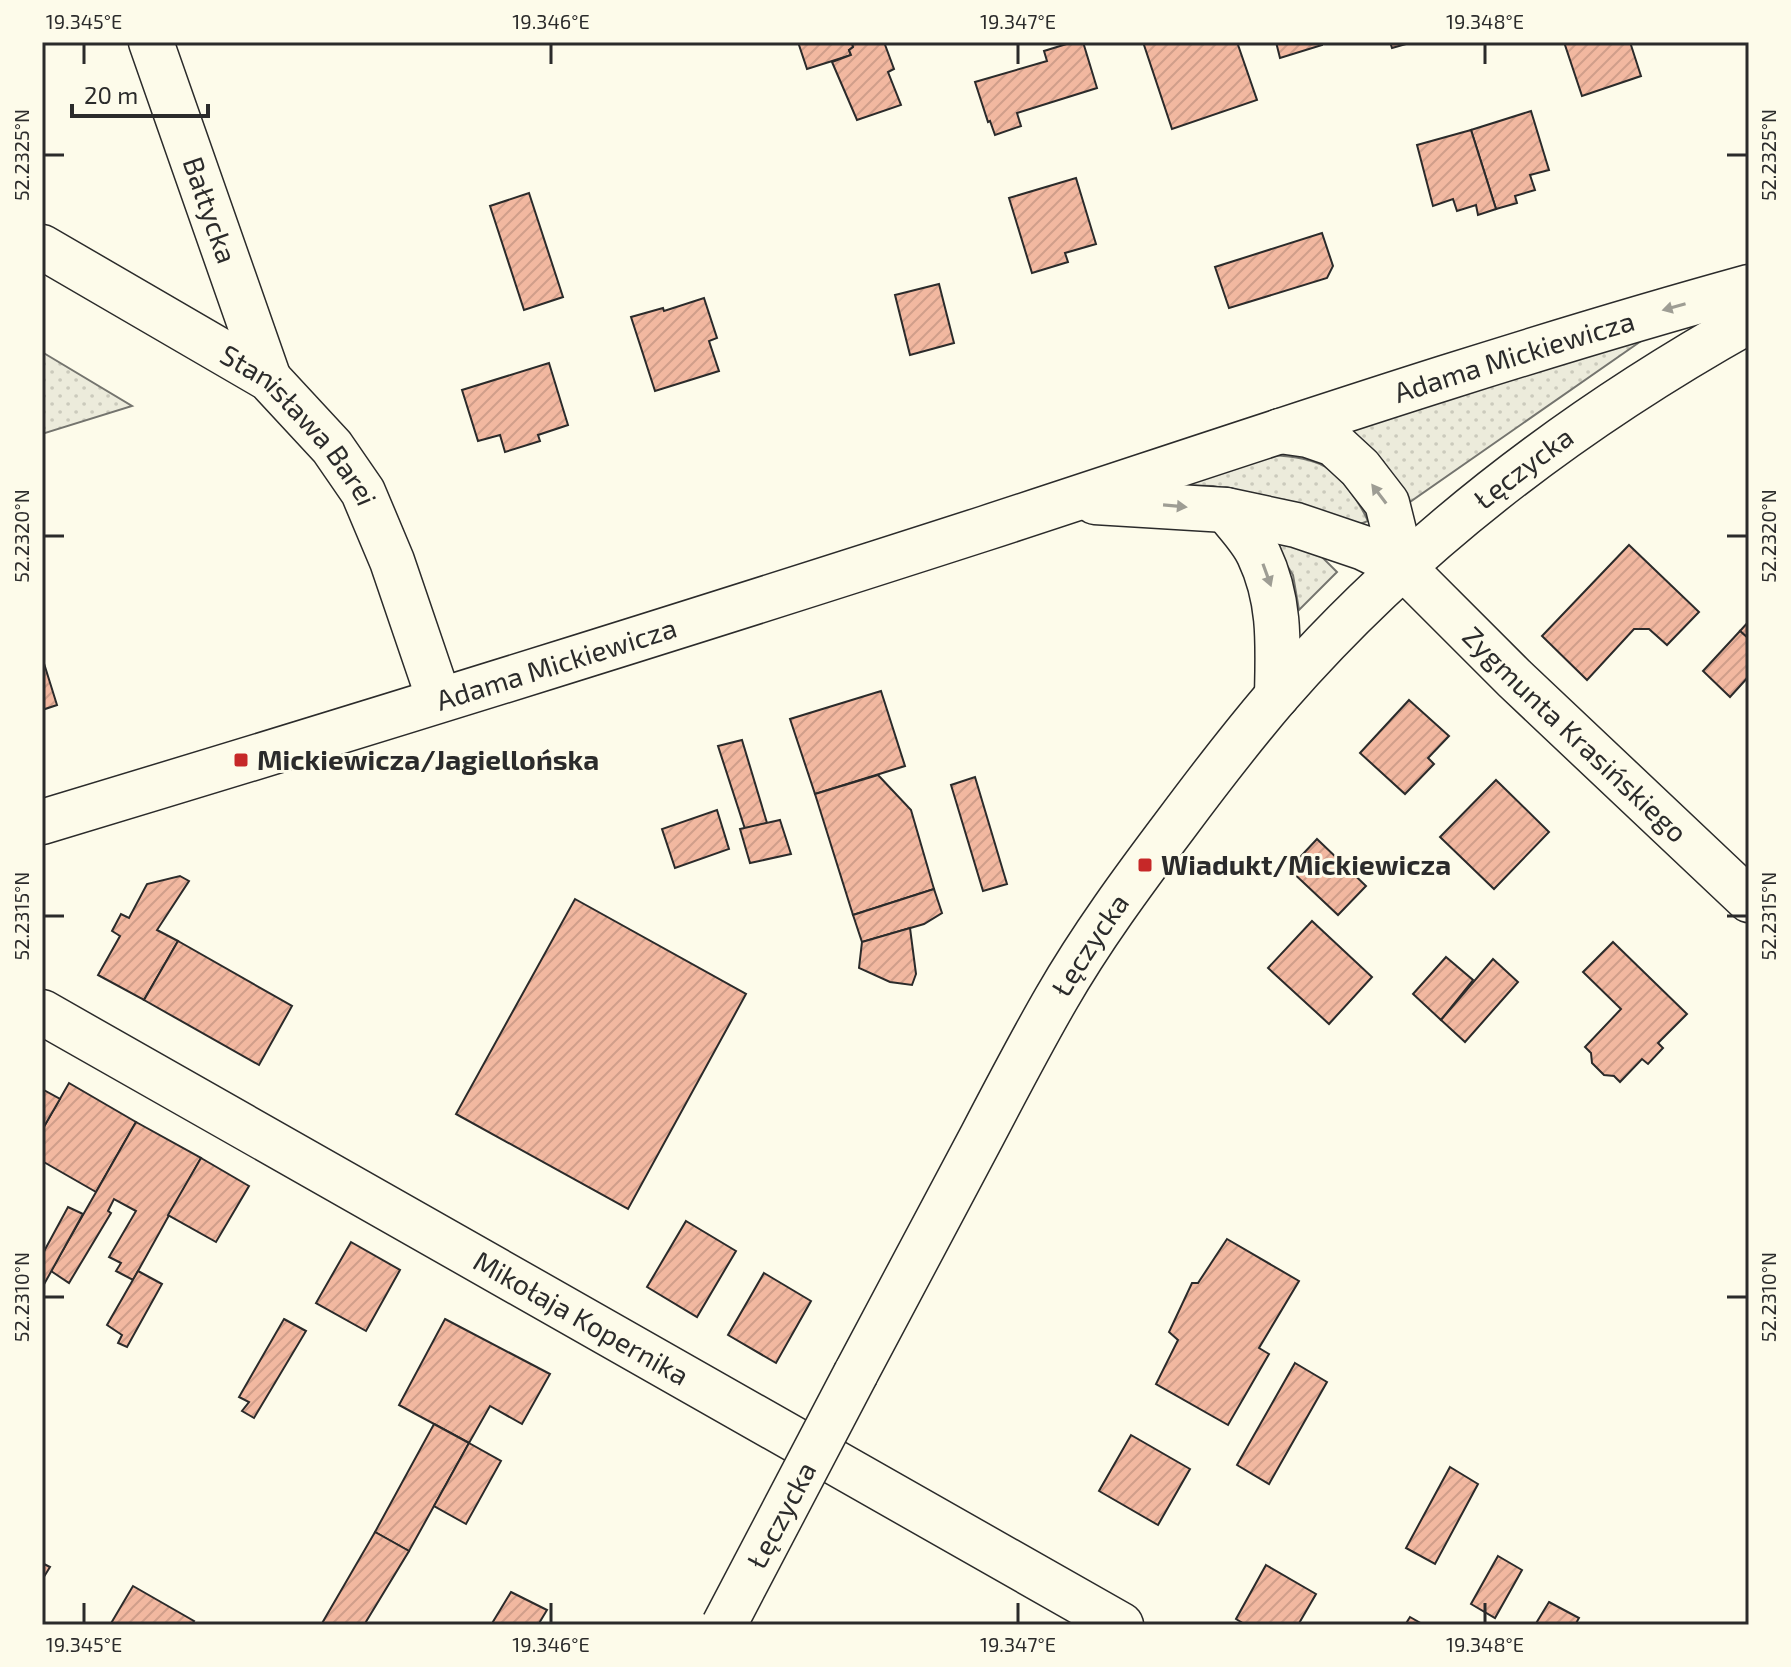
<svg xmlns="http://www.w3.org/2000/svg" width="1791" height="1667" viewBox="0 0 1791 1667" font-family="'Exo 2',sans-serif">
  <defs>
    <pattern id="grass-dots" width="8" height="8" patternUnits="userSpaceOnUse" patternTransform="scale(2)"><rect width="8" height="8" fill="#ecebdb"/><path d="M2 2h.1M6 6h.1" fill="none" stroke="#cbcabc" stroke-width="1.8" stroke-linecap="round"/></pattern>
    <pattern id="building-hatch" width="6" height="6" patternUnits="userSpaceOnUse" patternTransform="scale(2)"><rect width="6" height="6" fill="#f2b8a0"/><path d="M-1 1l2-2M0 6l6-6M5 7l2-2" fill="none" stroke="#d09e8a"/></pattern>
  </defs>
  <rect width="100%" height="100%" fill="#fdfbea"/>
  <g fill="url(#grass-dots)" stroke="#74746e" stroke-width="2">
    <path d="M1644 339 1407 504 1383 461 1340 432Z"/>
    <path d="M42 352 132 406 42 434Z"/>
    <path d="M1273 455C1289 456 1309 458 1324 466 1342 477 1360 503 1368 521L1350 528 1251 495 1213 486 1171 485Z"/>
    <path d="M1270 538 1321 556 1337 572 1299 610 1293 575Z"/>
  </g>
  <g fill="url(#building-hatch)" stroke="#2b2b2b" stroke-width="2">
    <path d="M798 42H852L853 47 849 50 851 55 807 69Z"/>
    <path d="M852 42H884L894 69 888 72 901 105 857 120 832 62 851 55 849 50 853 47Z"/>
    <path d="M1073 42H1083L1097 88 1017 113 1021 126 995 135 990 121 988 122 975 82 1047 61 1044 51Z"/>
    <path d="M1143 42H1237L1257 100 1172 129Z"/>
    <path d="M1276 42H1322V45L1280 58Z"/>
    <path d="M1390 42H1413L1392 48Z"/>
    <path d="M1564 42H1630L1641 76 1582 96Z"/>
    <path d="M1531 111 1549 170 1530 175 1535 190 1515 196 1517 203 1496 209 1471 130Z"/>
    <path d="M1471 130 1496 209 1478 215 1476 205 1457 211 1453 199 1433 206 1417 145Z"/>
    <path d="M1076 178 1096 244 1065 253 1068 262 1032 273 1009 198Z"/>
    <path d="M529 193 563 297 524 310 490 206Z"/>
    <path d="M1322 233 1333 266 1327 278 1229 308 1215 267Z"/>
    <path d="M939 284 954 343 910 355 895 295Z"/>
    <path d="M704 298 717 338 709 341 719 371 655 391 631 317 663 308 664 311Z"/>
    <path d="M549 363 568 425 538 435 540 441 505 452 500 435 478 441 462 390Z"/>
    <path d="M1629 545 1699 612 1667 645 1649 629H1634L1587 680 1542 636Z"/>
    <path d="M1749 621V639L1740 631Z"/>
    <path d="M1740 631 1749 639V676L1730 697 1703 671Z"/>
    <path d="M42 657 57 705 42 710Z"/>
    <path d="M881 691 905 766 815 794 790 719Z"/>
    <path d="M1409 700 1449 736 1428 758 1434 764 1405 794 1360 753Z"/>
    <path d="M742 740 767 823 745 829 718 746Z"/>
    <path d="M878 775 911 810 934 889 853 915 815 794Z"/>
    <path d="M975 777 1007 884 983 891 951 785Z"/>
    <path d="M1496 780 1549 832 1494 889 1440 837Z"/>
    <path d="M717 810 729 849 675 868 662 829Z"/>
    <path d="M780 820 791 854 750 863 740 829Z"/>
    <path d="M1317 839 1366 886 1338 915 1289 869Z"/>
    <path d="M180 876 189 881 157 930 178 941 144 1000 98 975 120 936 112 931 121 914 129 918 147 884Z"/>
    <path d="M934 889 942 913 924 924 862 942 853 915Z"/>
    <path d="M575 899 746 994 628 1209 456 1114Z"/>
    <path d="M1312 921 1372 977 1329 1024 1268 968Z"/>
    <path d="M910 928 916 974 912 985 890 982 859 968 862 942Z"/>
    <path d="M178 941 292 1006 259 1065 144 1000Z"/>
    <path d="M1613 942 1687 1014 1658 1043 1663 1048 1648 1064 1642 1059 1620 1082 1614 1076 1604 1075 1592 1063 1591 1053 1585 1047 1621 1009 1583 972Z"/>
    <path d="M1446 957 1473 980 1441 1020 1413 994Z"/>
    <path d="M1493 959 1518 982 1465 1042 1441 1020Z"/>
    <path d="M69 1083 136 1122 96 1192 42 1161V1130Z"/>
    <path d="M42 1089 60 1099 42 1130Z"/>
    <path d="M136 1122 201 1158 133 1280 116 1271 121 1263 109 1257 136 1211 114 1199 108 1211 111 1213 69 1283 51 1271Z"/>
    <path d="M201 1158 249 1186 216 1242 168 1215Z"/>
    <path d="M68 1207 83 1214 42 1288V1255Z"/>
    <path d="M686 1221 736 1251 697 1317 647 1287Z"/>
    <path d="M1227 1239 1299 1281 1259 1348 1269 1354 1228 1425 1156 1384 1178 1340 1169 1332 1192 1283H1198Z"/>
    <path d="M351 1242 400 1270 366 1331 316 1303Z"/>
    <path d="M138 1271 162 1284 127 1347 118 1343 122 1335 107 1325Z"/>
    <path d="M764 1273 811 1301 776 1363 728 1335Z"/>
    <path d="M284 1319 306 1331 254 1418 242 1411 249 1402 239 1397Z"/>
    <path d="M445 1319 550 1374 522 1424 490 1406 469 1443 399 1405Z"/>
    <path d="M1295 1363 1327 1382 1269 1484 1237 1465Z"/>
    <path d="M434 1424 469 1443 409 1551 375 1532Z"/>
    <path d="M1131 1435 1190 1469 1158 1525 1099 1491Z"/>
    <path d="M469 1443 501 1461 466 1524 434 1506Z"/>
    <path d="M1450 1467 1478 1484 1435 1564 1406 1548Z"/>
    <path d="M375 1532 409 1551 364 1625H321Z"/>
    <path d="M1498 1556 1522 1570 1495 1618 1471 1604Z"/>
    <path d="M42 1563 50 1567 42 1580Z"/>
    <path d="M1266 1565 1316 1594 1298 1625H1246L1236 1619Z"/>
    <path d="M133 1586 194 1621 191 1625H110Z"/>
    <path d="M511 1592 547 1610 538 1625H491Z"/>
    <path d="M1549 1602 1579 1618 1575 1625H1535Z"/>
    <path d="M1410 1617 1424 1625H1405Z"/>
  </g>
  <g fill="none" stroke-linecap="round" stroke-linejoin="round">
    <g stroke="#2b2b2b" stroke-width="47">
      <g id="minor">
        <path id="s1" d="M151 42 269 379"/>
        <path id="s2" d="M42 247 269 379 332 447 363 492 392 561 439 699"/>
        <path d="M1280 431 1308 435 1334 444 1360 468 1387 503 1403 567"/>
        <path id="s3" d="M1095 502 1226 510 1296 525 1364 548 1403 567 1514 678 1749 900"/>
        <path d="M1226 510C1237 524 1252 539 1259 555 1281 601 1278 647 1277 696"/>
        <path id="s4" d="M42 822C357 727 673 629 986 528 1240 445 1492 358 1749 287"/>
        <path id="s5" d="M42 1012 1121 1625"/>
        <path id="s6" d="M856 1373C898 1294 940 1215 982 1136 1006 1090 1030 1044 1056 999 1091 938 1133 881 1176 824 1208 781 1241 738 1276 697 1410 543 1572 420 1749 321"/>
      </g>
    </g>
    <use href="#minor" stroke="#fdfbea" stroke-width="44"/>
    <g stroke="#2b2b2b" stroke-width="47" stroke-linecap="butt">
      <g id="minor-bridge">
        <path id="s7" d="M724 1625 856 1373"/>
      </g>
    </g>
    <use href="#minor-bridge" stroke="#fdfbea" stroke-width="44"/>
  </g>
  <defs><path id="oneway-solid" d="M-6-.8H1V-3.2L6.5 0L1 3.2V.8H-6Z" transform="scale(2)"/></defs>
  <g fill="#9e9d94">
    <use href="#oneway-solid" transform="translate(1674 307) rotate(164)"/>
    <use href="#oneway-solid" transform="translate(1379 494) rotate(-127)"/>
    <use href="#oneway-solid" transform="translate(1175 506) rotate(5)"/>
    <use href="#oneway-solid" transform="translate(1267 575) rotate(70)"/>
  </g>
  <path fill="none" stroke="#2b2b2b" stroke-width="3" d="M84 44V64M551 44V64M1018 44V64M1485 44V64M44 155H64M1727 155H1747M44 536H64M1727 536H1747M44 916H64M1727 916H1747M44 1297H64M1727 1297H1747M84 1603V1623M551 1603V1623M1018 1603V1623M1485 1603V1623"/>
  <g fill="#c62828" stroke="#fdfbea" stroke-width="3">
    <rect x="233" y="752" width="16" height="16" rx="4"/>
    <rect x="1137" y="857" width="16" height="16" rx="4"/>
  </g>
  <g text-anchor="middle" stroke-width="6" stroke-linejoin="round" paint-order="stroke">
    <g font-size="28" fill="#2b2b2b" stroke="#fdfbea">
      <text dy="10" stroke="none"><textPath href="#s1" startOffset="178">Bałtycka</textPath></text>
      <text dy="10" stroke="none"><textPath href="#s4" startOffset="1544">Adama Mickiewicza</textPath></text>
      <text dy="10" stroke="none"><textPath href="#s2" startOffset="316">Stanisława Barei</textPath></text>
      <text dy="10" stroke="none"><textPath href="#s6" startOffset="1136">Łęczycka</textPath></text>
      <text dy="10" stroke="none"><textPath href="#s4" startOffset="538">Adama Mickiewicza</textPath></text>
      <text dy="10" stroke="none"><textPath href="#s3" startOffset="558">Zygmunta Krasińskiego</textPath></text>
      <text dy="10" stroke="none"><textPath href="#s6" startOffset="488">Łęczycka</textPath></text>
      <text dy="10" stroke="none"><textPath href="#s5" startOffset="620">Mikołaja Kopernika</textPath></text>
      <text dy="10" stroke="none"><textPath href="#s7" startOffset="124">Łęczycka</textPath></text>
    </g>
    <g font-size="28" font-weight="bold" fill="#2b2b2b" stroke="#fdfbea" text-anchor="start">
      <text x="257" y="770">Mickiewicza/Jagiellońska</text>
      <text x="1161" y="875">Wiadukt/Mickiewicza</text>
    </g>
  </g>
  <rect width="1791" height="1667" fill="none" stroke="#fdfbea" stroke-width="88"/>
  <path d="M72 104v12h136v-12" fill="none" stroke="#2b2b2b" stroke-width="4"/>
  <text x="84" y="104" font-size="24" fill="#2b2b2b" stroke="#fdfbea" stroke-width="6" paint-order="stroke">20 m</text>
  <rect x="44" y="44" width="1703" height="1579" fill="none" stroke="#2b2b2b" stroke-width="3"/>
  <g font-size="20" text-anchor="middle" fill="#2b2b2b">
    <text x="84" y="29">19.345°E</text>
    <text x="551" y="29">19.346°E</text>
    <text x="1018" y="29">19.347°E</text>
    <text x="1485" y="29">19.348°E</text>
    <text transform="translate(22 155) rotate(-90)" y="7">52.2325°N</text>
    <text transform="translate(1769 155) rotate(-90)" y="7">52.2325°N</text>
    <text transform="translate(22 536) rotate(-90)" y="7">52.2320°N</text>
    <text transform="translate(1769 536) rotate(-90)" y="7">52.2320°N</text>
    <text transform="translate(22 916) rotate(-90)" y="7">52.2315°N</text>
    <text transform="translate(1769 916) rotate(-90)" y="7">52.2315°N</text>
    <text transform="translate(22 1297) rotate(-90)" y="7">52.2310°N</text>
    <text transform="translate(1769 1297) rotate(-90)" y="7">52.2310°N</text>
    <text x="84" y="1652">19.345°E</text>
    <text x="551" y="1652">19.346°E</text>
    <text x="1018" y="1652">19.347°E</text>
    <text x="1485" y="1652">19.348°E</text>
  </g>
</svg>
